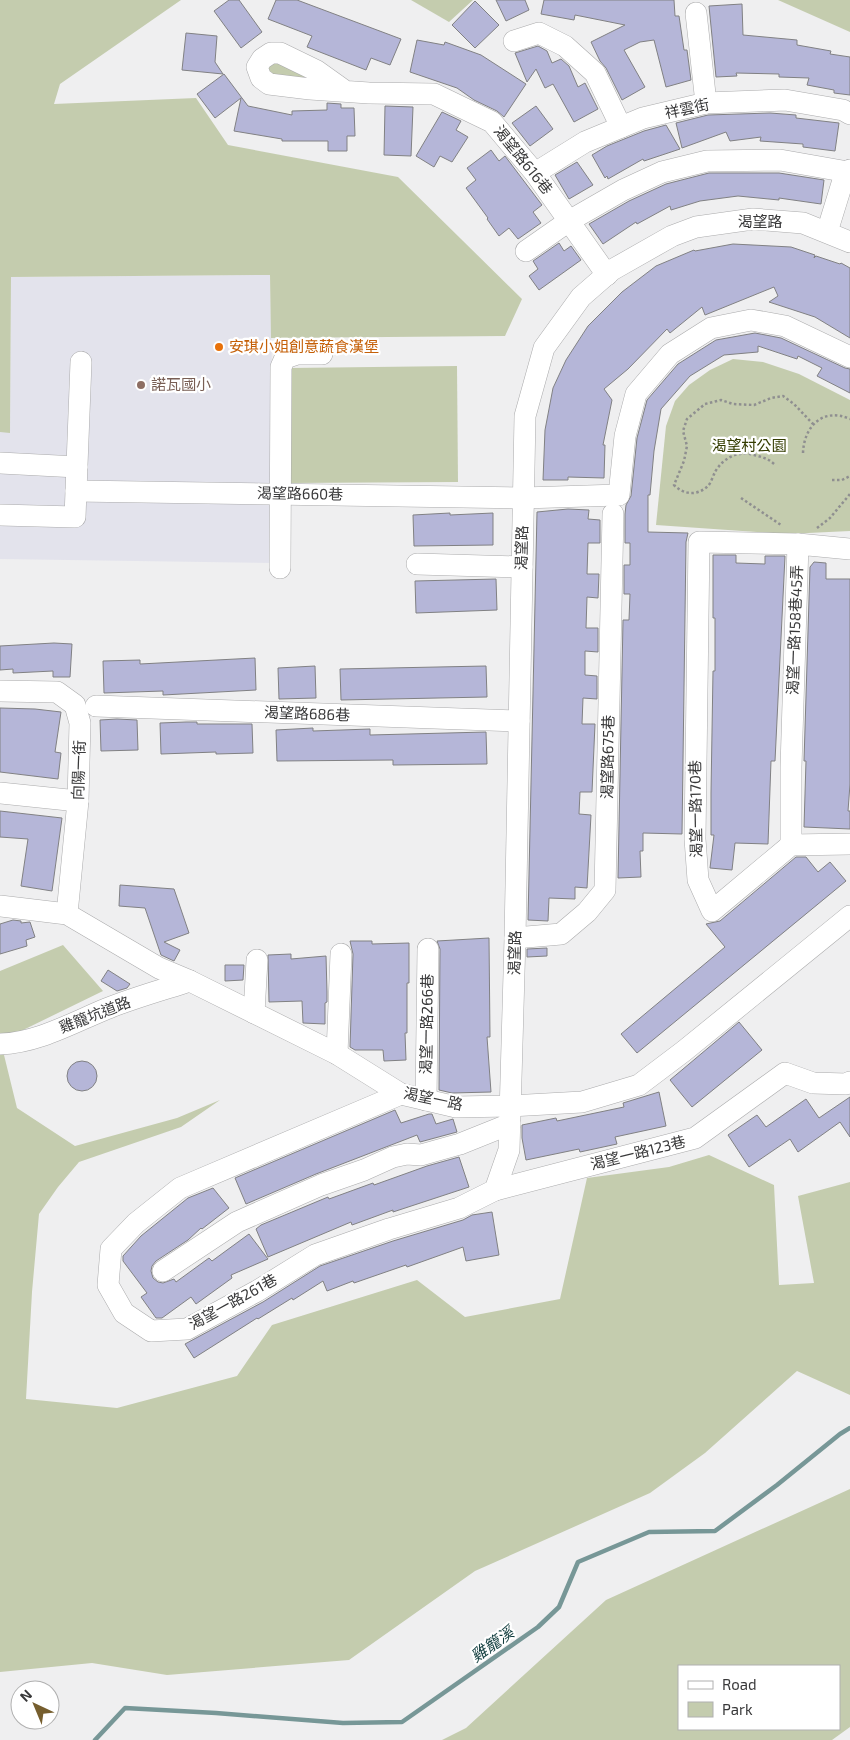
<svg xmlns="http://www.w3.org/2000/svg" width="850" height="1740" viewBox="0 0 850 1740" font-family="'Exo 2','Noto Sans TC',sans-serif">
  <rect width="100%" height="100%" fill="#efeff0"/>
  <path fill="#e3e3ec" d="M270 275 276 563 0 559V432H10L11 277Z"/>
  <g fill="#c4ccae" fill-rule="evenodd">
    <path d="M0 0H181L60 84 54 104 196 98 228 145 398 177 522 299 505 336 271 338 270 275 11 277 10 433 0 432Z"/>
    <path d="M411 0H473L449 22Z"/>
    <path d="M778 0H850V32Z"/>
    <path d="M274 59 317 80 272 79 266 63Z"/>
    <path d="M733 359 763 362 799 374 850 400V531L787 534 656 525 666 426 675 401 689 385 710 370Z"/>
    <path d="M457 366 458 482 290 483V368Z"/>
    <path d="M63 945 103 991 19 1032 4 1055 17 1108 75 1146 177 1118 220 1100 181 1127 79 1162 58 1187 39 1214 32 1292 26 1399 117 1408 237 1376 272 1325 417 1280 465 1317 560 1299 587 1178 669 1167 709 1155 774 1185 779 1285 814 1283 798 1196 850 1182V1395L797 1371 705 1453 650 1493 475 1571 349 1660 167 1675 92 1663 0 1672V971Z"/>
    <path d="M850 1489V1727L832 1740H442L466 1728 606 1600ZM679 1666H839V1729H679Z"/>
  </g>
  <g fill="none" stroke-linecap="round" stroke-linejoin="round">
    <path stroke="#779797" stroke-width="4.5" d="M95 1740 125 1708 216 1713 343 1723 402 1722 538 1627 559 1607 578 1562 649 1532 715 1531 777 1485 840 1434 850 1428"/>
  </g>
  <g fill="#b5b6d8" stroke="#818183">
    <path d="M229 0H239L262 32 241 48 214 11Z"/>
    <path d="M276 0H297L401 39 390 65 371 58 366 70 307 47 312 36 268 19Z"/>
    <path d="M496 0H525L529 10 506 21Z"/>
    <path d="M544 0H674L675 16H679L684 50H687L691 80 666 87 654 40 640 42 624 50 645 87 622 100 606 68 600 61 591 42 625 25 575 15 574 20 541 14Z"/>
    <path d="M475 1 499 25 475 48 452 25Z"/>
    <path d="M742 4 743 35 797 40V45L831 51 830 54 850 57V95L834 93V90L807 85 809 78 779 77V74L736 73 737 76 716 77 709 6Z"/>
    <path d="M186 33 217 36 215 62 223 74 182 70Z"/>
    <path d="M417 40 444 45 445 42 481 55 526 84 504 117 497 111 474 100 457 88 410 72Z"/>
    <path d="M538 46 547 51 552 63 561 59 569 66 578 87 585 83 598 109 574 122 553 84 545 88 536 69 527 82 515 53Z"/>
    <path d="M224 74 248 106 292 115V111L327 110V103L341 104V108H354L355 136H347V151H328V141H282V139L234 131 241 98 215 118 197 94Z"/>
    <path d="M385 106 413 107 411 156 384 155Z"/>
    <path d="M536 106 553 129 530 146 512 123Z"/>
    <path d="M442 112 461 121 456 130 468 137 452 162 440 156 434 167 416 156Z"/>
    <path d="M770 113 796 115V118L839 123 835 151 803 147V144L760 141 761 137 730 141 726 132 682 148 676 123 708 115Z"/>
    <path d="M666 125 680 149 644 161 643 159 608 179 607 176 605 178 592 155 607 146 644 131Z"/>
    <path d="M491 150 499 161 505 156 542 205 533 212 541 223 518 239 509 228 499 236 487 219 488 218 466 188 476 180 467 168Z"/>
    <path d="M577 162 593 185 569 199 555 175Z"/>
    <path d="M709 173H779L824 180 821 204 779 198V200L738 196 700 201 671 210 670 206 637 224 636 222 603 244 589 224 629 201 666 184Z"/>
    <path d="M559 243 564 251 571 246 581 260 539 290 529 276 538 269 533 261Z"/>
    <path d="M733 244 791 247 815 255 814 258 816 256 840 264 841 263 850 268V338L815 317 769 302 778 296 774 287 705 315 702 307 670 333 667 329 628 369 604 389 612 400 603 445H605L604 478 568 477V480H543L545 430 553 388 566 360 588 326 622 292 656 266 694 250 695 251Z"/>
    <path d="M755 333 781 338 845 368 850 369V393L817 376 822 368 798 356 797 359 758 346V352L724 355 690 376 661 409 654 451 650 495H648V532L688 533 686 542 682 834 643 833V851H640L641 877 618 878 623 620H629L630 594H624V565H630V543H625V514L626 505 631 496 637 438 647 400 678 364 716 340Z"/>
    <path d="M568 509 589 510 588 519 600 520V543H588L587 574H599L598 598 587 597 586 628H598V652L585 651V675L597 676V699L583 698 582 724H595L592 792H580L579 814 591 815 587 888 575 887V899L549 898 548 921 528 920 537 512Z"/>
    <path d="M450 513V515L493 513V545L414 546 413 515Z"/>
    <path d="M713 555H736V563L765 564V556H785L775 761H771L768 844 735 843 732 870 710 868 714 835H711V793L713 671H715V618H713Z"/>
    <path d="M814 562 826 563V579H850V784L848 811H850V829L804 827 806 761H804L810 567Z"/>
    <path d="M496 579 497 610 416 613 415 581Z"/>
    <path d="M54 643 72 644 70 677H53V671L13 673V669L0 670V646Z"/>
    <path d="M255 658 256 690 163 695V691L104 693 103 661 140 660V664Z"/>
    <path d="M315 666 316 698 279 699 278 668Z"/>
    <path d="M486 666 487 697 341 700 340 669Z"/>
    <path d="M0 708 35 709 61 712 55 752 61 753 58 779 0 772Z"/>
    <path d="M117 719 137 720 138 750 101 751 100 720Z"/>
    <path d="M186 722H197V724H252L253 753 216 754V752L161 754 160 723Z"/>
    <path d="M313 728V731L370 729V735L486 732 487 764 393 765V760L277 761 276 730Z"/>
    <path d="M0 811 62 818 52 891 21 886 28 839 0 837Z"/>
    <path d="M796 857H806L818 872 830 862 846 881 637 1053 621 1034 725 947 706 924 720 921Z"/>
    <path d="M120 885 174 889 189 933 164 942 180 950 174 961 161 955 145 908 119 906Z"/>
    <path d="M13 920 21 921V923L30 922 35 937 26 940 27 946 0 954V924Z"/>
    <path d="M489 938 490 1037H487L491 1092 452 1093 439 1090 440 949 437 941Z"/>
    <path d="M350 941H372V944L409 943V983H407V1033H405L406 1060 384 1061 383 1050H355L350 1047 353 954Z"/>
    <path d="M547 948V956L527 957V949Z"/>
    <path d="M291 954V959L326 956 327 992V1002L325 1003V1024L303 1023 302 1001 269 1002 268 955Z"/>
    <path d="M225 965H244L243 980 225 981Z"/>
    <path d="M108 970 130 984 127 988 117 991 101 981Z"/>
    <path d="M739 1022 762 1050 692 1107 670 1080Z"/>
    <circle cx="82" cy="1076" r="15"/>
    <path d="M659 1092 666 1126 615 1137 617 1144 580 1152 579 1149 526 1160 522 1138V1125L556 1118 557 1121 624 1107 623 1103Z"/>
    <path d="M850 1097V1137L840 1122 798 1152 790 1139 749 1167 728 1135 757 1115 766 1127 806 1099 819 1118Z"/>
    <path d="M395 1110 401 1123 429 1114H432L436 1124 453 1119 457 1132 420 1142 417 1135 316 1174 246 1204 235 1178Z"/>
    <path d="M459 1157 469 1187 393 1212V1210L352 1225 351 1222 268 1257 256 1229 261 1225 328 1197 329 1199 373 1183 374 1185 427 1166Z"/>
    <path d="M213 1188 229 1208 202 1229 201 1228 188 1240 156 1261 152 1266 151 1271 153 1278 158 1282 163 1283 174 1279 176 1282 209 1258 212 1261 249 1234 268 1259 231 1275 232 1278 196 1304 191 1297 162 1318H156L141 1297 147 1293 123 1261V1256L141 1236 188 1198Z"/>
    <path d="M492 1212 499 1255 466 1261 463 1247 407 1267 406 1265 354 1283 353 1281 327 1291 323 1281 293 1300 292 1298 258 1319 257 1318 194 1358 185 1344 263 1302 320 1266 393 1241 463 1220 472 1215Z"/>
  </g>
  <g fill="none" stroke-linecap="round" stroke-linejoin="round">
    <g stroke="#ababac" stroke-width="22">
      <g id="minor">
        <path d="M696 13 706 103"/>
        <path d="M514 41 539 33 565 46 595 73 621 127"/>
        <path d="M345 91 317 71 280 53H271L262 59 257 67 261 78 269 84 310 89 369 93 434 94 492 122 535 173 607 275"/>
        <path d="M535 173 585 142 643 118 706 103 785 100 843 110 850 114"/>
        <path d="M827 232 844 177 850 170"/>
        <path d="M526 251 569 221 623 190 662 172 707 161 780 160 848 172"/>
        <path d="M0 463 77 467"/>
        <path d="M76 491 523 498 619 495 625 436 636 394 670 354 711 328 751 320 785 326 850 357"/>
        <path d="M0 515 75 517 81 362"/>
        <path d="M798 544 699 542 695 839 698 880 712 911 791 845 850 844"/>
        <path d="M417 564 522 567"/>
        <path d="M280 568 281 367 285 358 297 354H322"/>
        <path d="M0 691 57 692 75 705 80 723 78 801 67 914"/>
        <path d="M96 706 519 721"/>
        <path d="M0 793 78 801"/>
        <path d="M791 845V767L798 544 850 549"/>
        <path d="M0 906 67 914 159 968 190 981 337 1054 401 1094 456 1107 510 1106 582 1102 639 1085 684 1051 850 916"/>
        <path d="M515 938 561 934 587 912 605 890 613 514"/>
        <path d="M254 1013 257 960"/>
        <path d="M0 1044C37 1043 72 1023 106 1009 133 998 162 990 190 981"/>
        <path d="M337 1054 341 954"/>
        <path d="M401 1094 180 1188 136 1223 111 1249 108 1285 124 1313 151 1331 187 1329 257 1291 315 1255 389 1229 459 1208 495 1190 509 1150 515 938 525 416 544 348 581 297 612 270 672 236 696 227 753 219 803 223 850 242"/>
        <path d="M426 1100 428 949"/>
        <path d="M495 1190 695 1138 785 1073 813 1083 846 1084 850 1082"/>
        <path d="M163 1271 237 1222 321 1185 364 1170 393 1157 407 1154 421 1155 435 1151 460 1144 510 1124"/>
      </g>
    </g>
    <g stroke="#8f8f90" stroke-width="2.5" stroke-dasharray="2.5 2.5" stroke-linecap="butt">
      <path d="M803 453C804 426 823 407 850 419"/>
      <path d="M774 464C768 458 761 457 754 455 738 450 723 458 715 472 713 476 711 483 708 486 697 496 684 495 674 485L684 461 687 446 683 431 687 419 705 404 721 400 733 404 754 405 771 398 783 396 794 404 813 424"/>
      <path d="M832 480H842L850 476"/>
      <path d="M741 498 781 525"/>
      <path d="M817 528 830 518 850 494"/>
    </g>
    <use href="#minor" stroke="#fff" stroke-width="21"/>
  </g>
  <circle fill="#e8710a" stroke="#fff" stroke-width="2" cx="219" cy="347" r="5"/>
  <circle fill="#8d6e63" stroke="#fff" stroke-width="2" cx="141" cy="385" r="5"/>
  <g text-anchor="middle" stroke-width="4.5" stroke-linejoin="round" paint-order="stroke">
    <g font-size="15" fill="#39393a" stroke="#fff">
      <text transform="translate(687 109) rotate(-12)" y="5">祥雲街</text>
      <text transform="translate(523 160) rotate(51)" y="5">渴望路616巷</text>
      <text x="760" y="227">渴望路</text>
      <text transform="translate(300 494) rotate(1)" y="5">渴望路660巷</text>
      <text transform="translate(522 548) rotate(-89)" y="5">渴望路</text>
      <text transform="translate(795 630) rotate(-88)" y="5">渴望一路158巷45弄</text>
      <text transform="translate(307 714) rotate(2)" y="5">渴望路686巷</text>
      <text transform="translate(608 757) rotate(-89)" y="5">渴望路675巷</text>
      <text transform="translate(79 770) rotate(-88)" y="5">向陽一街</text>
      <text transform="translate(696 809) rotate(-91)" y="5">渴望一路170巷</text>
      <text transform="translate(515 953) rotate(-89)" y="5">渴望路</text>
      <text transform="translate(95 1015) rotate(-21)" y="5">雞籠坑道路</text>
      <text transform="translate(427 1024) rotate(-89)" y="5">渴望一路266巷</text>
      <text transform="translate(433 1099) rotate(12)" y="5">渴望一路</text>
      <text transform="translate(638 1153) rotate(-14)" y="5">渴望一路123巷</text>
      <text transform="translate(233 1302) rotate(-29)" y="5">渴望一路261巷</text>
    </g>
    <g font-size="15" fill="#c56008" stroke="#fff" text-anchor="start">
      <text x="229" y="352">安琪小姐創意蔬食漢堡</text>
    </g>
    <g font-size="15" fill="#785e54" stroke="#fff" text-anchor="start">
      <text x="151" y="390">諾瓦國小</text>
    </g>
    <g font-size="15" fill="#343c01" stroke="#fff">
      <text x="749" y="451">渴望村公園</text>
    </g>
    <g font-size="16" font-style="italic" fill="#103c3d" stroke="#fff">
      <text transform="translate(492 1644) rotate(-35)" y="6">雞籠溪</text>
    </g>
  </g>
  <rect x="678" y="1665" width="162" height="65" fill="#ffffff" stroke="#b0b0b0"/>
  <rect x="688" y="1681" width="25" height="8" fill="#ffffff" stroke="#b0b0b0"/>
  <text x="722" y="1690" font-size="15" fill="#39393a">Road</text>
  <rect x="688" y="1702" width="25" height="15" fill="#c4ccae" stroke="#b0b0b0"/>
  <text x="722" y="1715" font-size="15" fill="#39393a">Park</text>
  <g transform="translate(35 1705) rotate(316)"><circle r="24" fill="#ffffff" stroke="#b0b0b0"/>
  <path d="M0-4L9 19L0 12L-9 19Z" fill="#765e2e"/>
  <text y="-8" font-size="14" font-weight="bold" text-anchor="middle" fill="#39393a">N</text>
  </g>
</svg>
